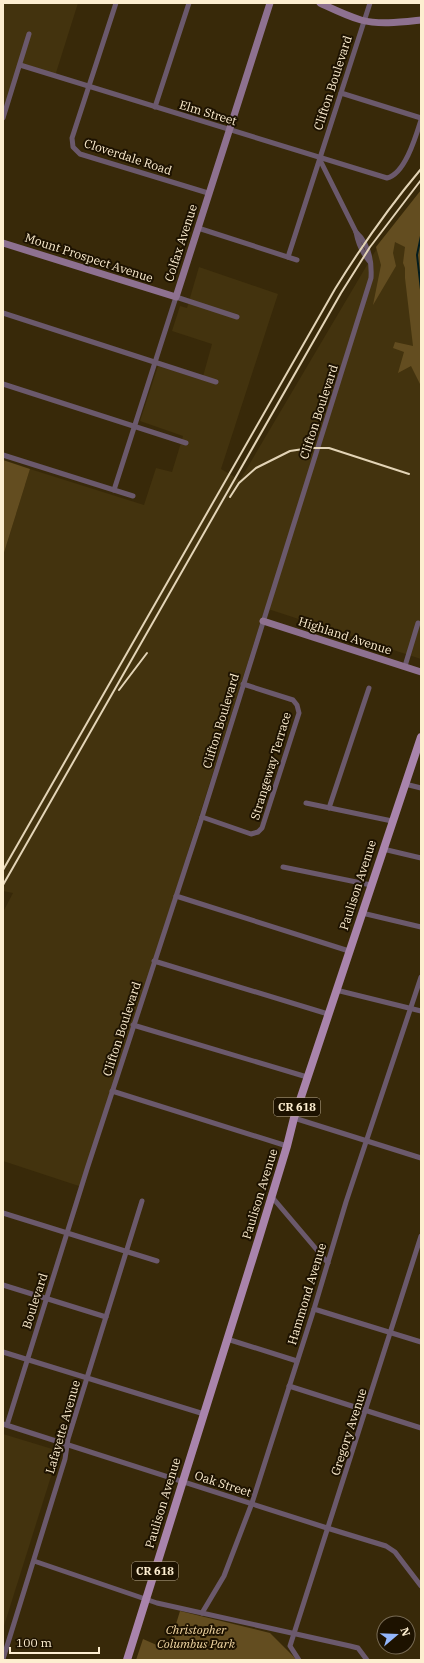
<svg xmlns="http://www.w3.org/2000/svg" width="424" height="1663" viewBox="0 0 424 1663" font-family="'IBM Plex Serif',serif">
  <rect width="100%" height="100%" fill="#382909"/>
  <g fill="#43330e">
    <path d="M3 3H78L55 76 20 65 3 116Z"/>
    <path d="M421 209V659L265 608 82 1187 3 1161V912L13 893 3 891V556L30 469 144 505 156 468 172 472 183 436 140 421 158 366 202 380 212 344 172 331 180 306 187 308 199 267 278 294 221 469 240 480 383 238Z"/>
    <path d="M3 1434 59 1451 3 1629Z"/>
  </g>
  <g fill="#634d20">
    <path d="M421 190V386L411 366 398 373 404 352 393 348 395 342 413 346 405 278V268L403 263 405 247 395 242 393 253 396 266 373 305 381 265 376 247Z"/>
    <path d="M3 460 30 469 3 556Z"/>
    <path d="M180 1611 270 1633 296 1659V1660H136L143 1639 168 1650Z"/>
  </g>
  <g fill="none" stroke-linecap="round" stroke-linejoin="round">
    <path stroke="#031c1e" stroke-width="2" d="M421 236 417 255 421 290"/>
    <g stroke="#6b596c" stroke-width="5">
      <path d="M116 3 72 138 73 147 80 154 208 193"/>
      <path d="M20 65 387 178C405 174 416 136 421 120"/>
      <path d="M341 93 421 118"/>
      <path d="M155 107 189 3"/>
      <path d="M3 118 29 34"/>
      <path d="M319 158 356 232C358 243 363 254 370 262"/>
      <path d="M198 228 297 260"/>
      <path d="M288 257 370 3"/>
      <path d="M3 313 216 382"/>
      <path d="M3 384 186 443"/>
      <path d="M3 455 133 496"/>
      <path d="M114 490 176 297 237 317"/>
      <path d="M405 666 418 623"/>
      <path d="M405 784 421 788"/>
      <path d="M306 803 392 821"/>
      <path d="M329 808 369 688"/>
      <path d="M202 817 251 834 258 832 262 828 299 713 297 705 293 700 243 684"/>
      <path d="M383 849 421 858"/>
      <path d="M283 867 371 885"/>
      <path d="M176 896 349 951"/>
      <path d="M362 913 421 927"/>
      <path d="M154 961 328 1014"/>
      <path d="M336 990 421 1011"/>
      <path d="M133 1025 307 1077"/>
      <path d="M112 1091 287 1146"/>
      <path d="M294 1118 421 1158"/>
      <path d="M272 1197 328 1263"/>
      <path d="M3 1213 157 1261"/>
      <path d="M3 1285 106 1317"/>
      <path d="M314 1309 421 1342"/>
      <path d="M227 1339 297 1361"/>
      <path d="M3 1352 204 1414"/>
      <path d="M289 1386 421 1428"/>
      <path d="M3 1424 327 1528 386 1546 395 1552 421 1586"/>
      <path d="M7 1425 87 1169 202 817 371 278C372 261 369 244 356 232"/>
      <path d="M34 1561 157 1603 350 1646 358 1648 367 1660"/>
      <path d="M202 1613 224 1576 252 1503 314 1309 346 1202 421 977"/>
      <path d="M3 1659 65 1459 68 1439 142 1201"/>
      <path d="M299 1660 290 1646 421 1236"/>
    </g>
    <g stroke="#8e7190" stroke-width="7">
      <path d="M320 3C333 9 347 16 361 20 380 25 402 22 421 20"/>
      <path d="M3 243 176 297 270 3"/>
      <path d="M263 621 421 672"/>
    </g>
    <path stroke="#a984ac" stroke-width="8" d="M127 1660 259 1238 287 1146 294 1118 421 737"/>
    <g stroke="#e3d4b6" stroke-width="2">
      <path d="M230 497 239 483 256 468 290 451 310 448H329L409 474"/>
      <path d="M119 690 147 653"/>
      <path d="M3 870 335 289C361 247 389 207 421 169"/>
      <path d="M3 885 341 293 370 247 421 180"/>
    </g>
  </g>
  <g text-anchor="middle" stroke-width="4" stroke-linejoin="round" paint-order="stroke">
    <g fill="#1d1200" stroke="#baac92" stroke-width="1">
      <rect x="274" y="1098" width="46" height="18" rx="3"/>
      <rect x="132" y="1562" width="46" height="18" rx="3"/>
    </g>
    <g font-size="11" font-weight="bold" fill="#fdeed0">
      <text x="297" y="1111">CR 618</text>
      <text x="155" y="1575">CR 618</text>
    </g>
    <g font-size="12" fill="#fdeed0" stroke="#1d1200">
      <text transform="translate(333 83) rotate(-72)" y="4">Clifton Boulevard</text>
      <text transform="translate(208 113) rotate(17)" y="4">Elm Street</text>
      <text transform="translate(128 157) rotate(18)" y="4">Cloverdale Road</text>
      <text transform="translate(181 243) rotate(-72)" y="4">Colfax Avenue</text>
      <text transform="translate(89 258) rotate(18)" y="4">Mount Prospect Avenue</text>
      <text transform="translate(319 412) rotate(-72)" y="4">Clifton Boulevard</text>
      <text transform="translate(345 636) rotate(18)" y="4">Highland Avenue</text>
      <text transform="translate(221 721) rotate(-73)" y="4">Clifton Boulevard</text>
      <text transform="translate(271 766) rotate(-73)" y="4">Strangeway Terrace</text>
      <text transform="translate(358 885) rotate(-72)" y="4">Paulison Avenue</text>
      <text transform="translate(122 1029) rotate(-72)" y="4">Clifton Boulevard</text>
      <text transform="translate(260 1194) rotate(-73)" y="4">Paulison Avenue</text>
      <text transform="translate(307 1294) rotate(-73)" y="4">Hammond Avenue</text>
      <text transform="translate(35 1301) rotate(-72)" y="4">Boulevard</text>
      <text transform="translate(63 1427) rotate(-74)" y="4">Lafayette Avenue</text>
      <text transform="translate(349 1432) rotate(-72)" y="4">Gregory Avenue</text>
      <text transform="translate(223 1484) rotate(18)" y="4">Oak Street</text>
      <text transform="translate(163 1503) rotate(-73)" y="4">Paulison Avenue</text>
    </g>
    <g font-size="12" font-style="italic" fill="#f4d8a3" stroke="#1d1200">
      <text x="196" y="1634">Christopher<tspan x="196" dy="14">Columbus Park</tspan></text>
    </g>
  </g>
  <rect width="424" height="1663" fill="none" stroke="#fdeed0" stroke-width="8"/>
  <g transform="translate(396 1635) rotate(71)"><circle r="19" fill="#1d1200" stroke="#776a53"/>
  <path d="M0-3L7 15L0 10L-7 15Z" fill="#94b7fd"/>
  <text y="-6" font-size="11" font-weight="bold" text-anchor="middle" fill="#fdeed0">N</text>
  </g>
  <path d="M10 1647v6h89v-6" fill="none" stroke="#fdeed0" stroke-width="2"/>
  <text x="16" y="1647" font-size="12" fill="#fdeed0" stroke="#1d1200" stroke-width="3" paint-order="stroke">100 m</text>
</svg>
